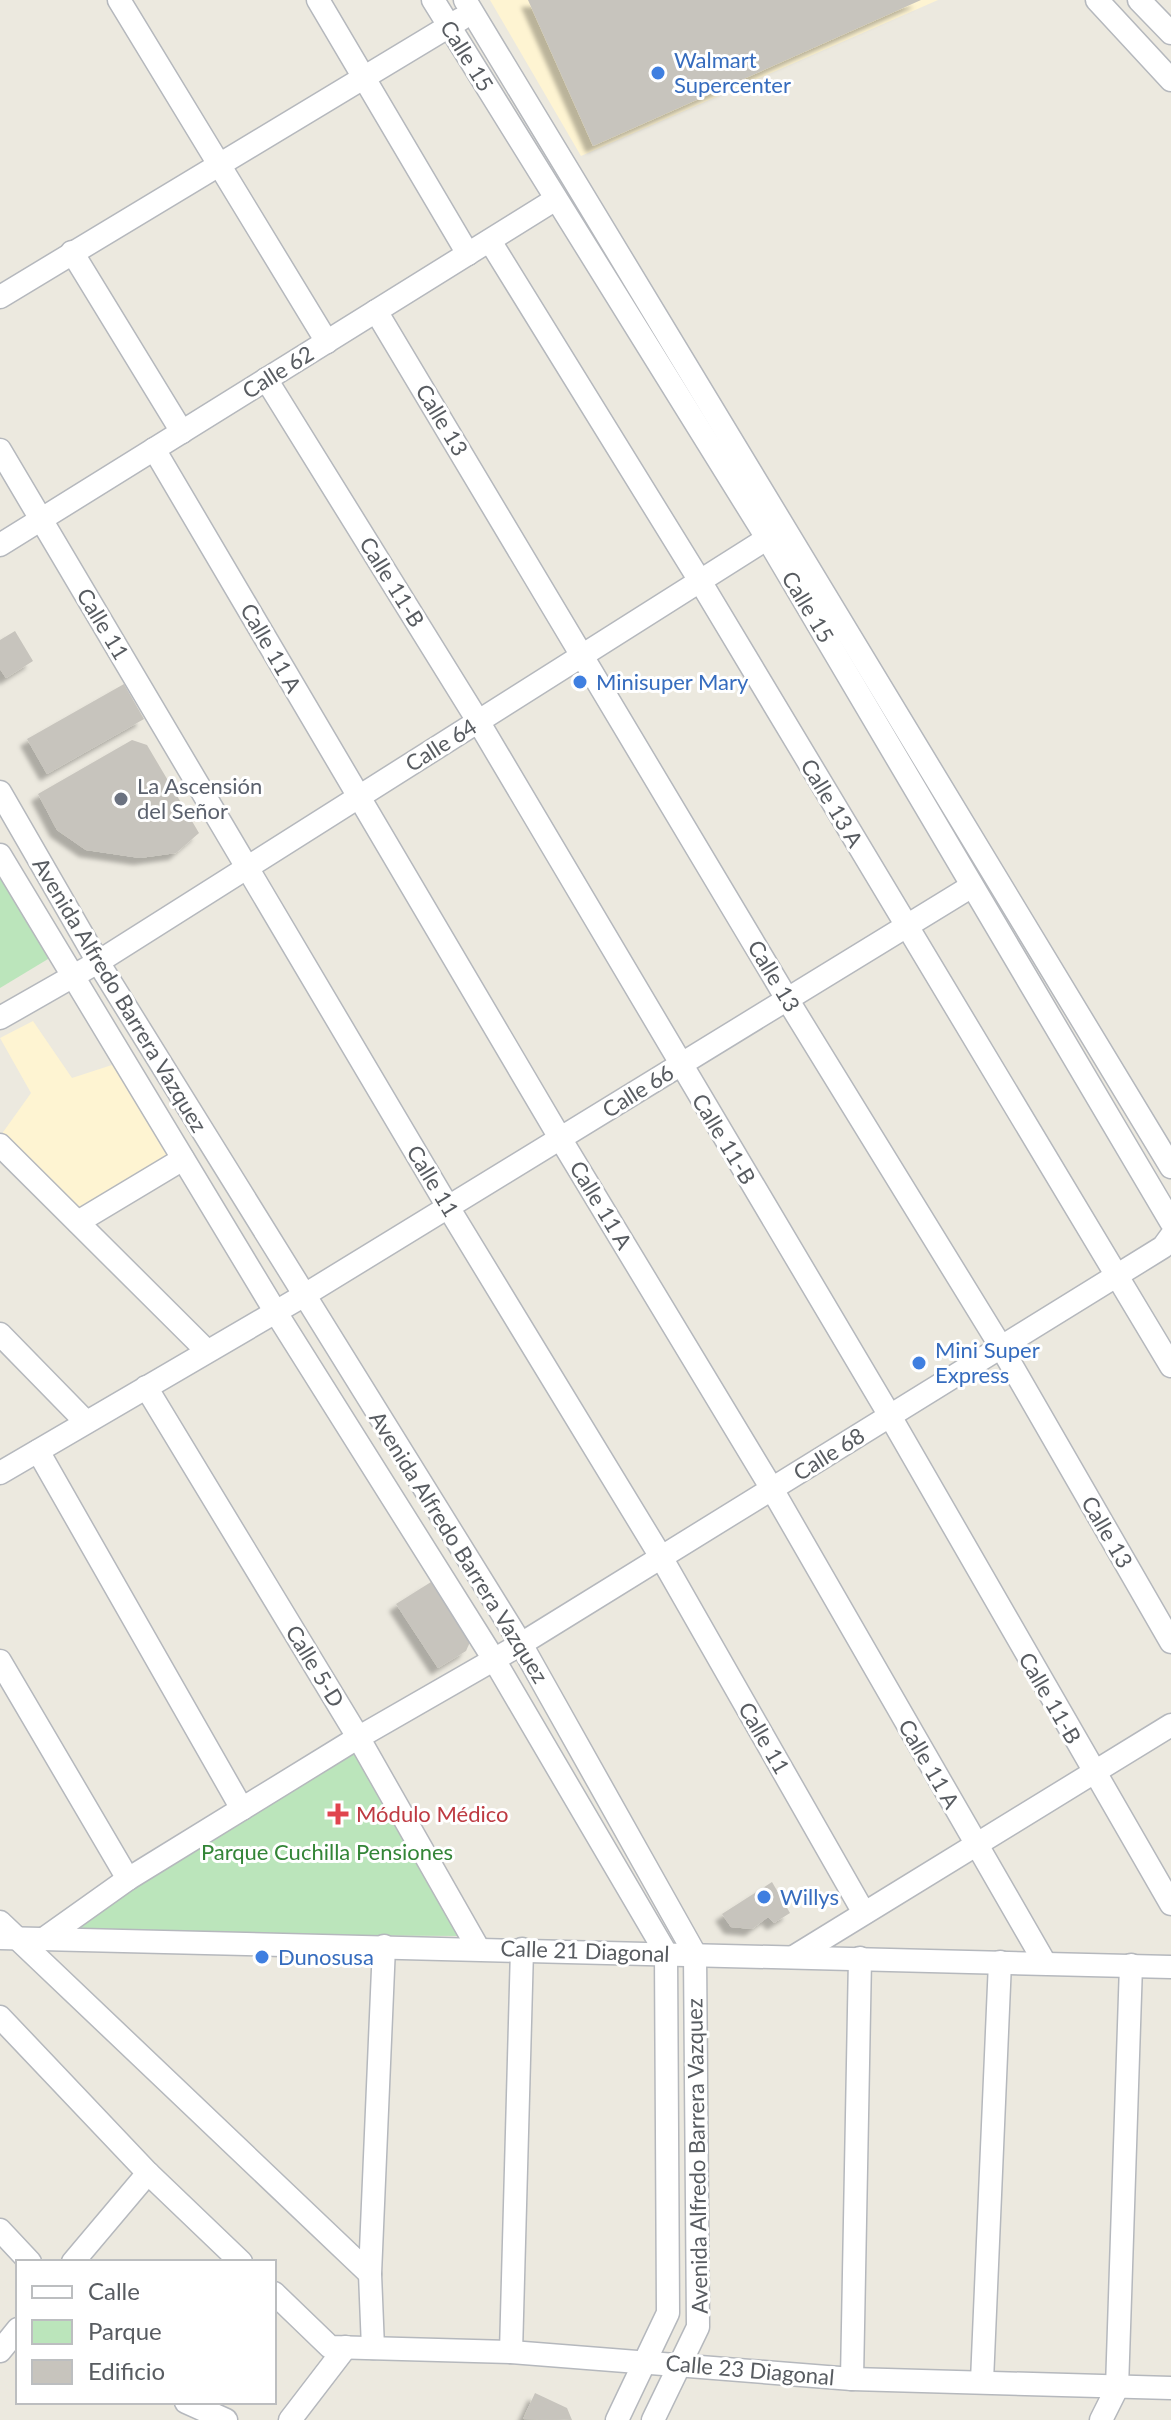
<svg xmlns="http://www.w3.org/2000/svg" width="1171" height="2420" viewBox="0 0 1171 2420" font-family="Lato,sans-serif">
  <defs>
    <filter id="shadow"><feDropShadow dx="-7" dy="7" stdDeviation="2" flood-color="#0004"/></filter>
  </defs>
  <rect width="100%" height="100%" fill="#ece9df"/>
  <g fill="#fef4d2">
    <path d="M490 0H938L581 156Z"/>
    <path d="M33 1021 72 1078 118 1063 178 1154 84 1214 1 1135 31 1093 0 1038Z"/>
  </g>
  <g fill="#bbe5bb">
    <path d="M0 866 53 956 0 988Z"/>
    <path d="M354 1740 465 1936 59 1934Z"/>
  </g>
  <g fill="#c7c4bd" filter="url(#shadow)">
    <path d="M528 0H921L593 146Z"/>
    <path d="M15 631 33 661 6 678 0 669V640Z"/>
    <path d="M124 684 144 719 47 774 27 739Z"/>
    <path d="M132 740 147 745 199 833 176 853 140 858 86 850 57 830 38 794Z"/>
    <path d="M431 1582 470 1642 466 1651 438 1668 396 1604Z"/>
    <path d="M772 1882 790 1913 774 1923 768 1917 752 1929 731 1927 722 1914Z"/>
    <path d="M535 2393 567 2408 572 2420 523 2419Z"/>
  </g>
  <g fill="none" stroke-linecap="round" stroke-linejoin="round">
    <g stroke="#b5b8bd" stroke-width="25">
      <g id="minor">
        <path d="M119 0 327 342"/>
        <path d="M318 0 468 254"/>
        <path d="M433 0 767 538 1171 1222"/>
        <path d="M465 0 1171 1167"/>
        <path d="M1097 0 1171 80"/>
        <path d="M1139 0 1171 33"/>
        <path d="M490 241 700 581 1171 1366"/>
        <path d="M72 252 182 432"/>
        <path d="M0 297 461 19"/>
        <path d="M376 311 787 999 1001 1347 1171 1642"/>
        <path d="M266 379 478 721 890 1416 1171 1904"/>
        <path d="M154 449 560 1138 772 1489 1045 1963"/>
        <path d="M0 450 448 1207 661 1557 864 1913"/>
        <path d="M0 545 556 199"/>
        <path d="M0 792 98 962 521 1644 695 1954 698 2327 653 2420"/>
        <path d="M0 855 275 1311 493 1658 666 1953 668 2313 617 2420"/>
        <path d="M0 1018 98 962 779 531"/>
        <path d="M0 1145 206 1350"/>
        <path d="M78 1222 183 1159"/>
        <path d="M0 1334 86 1422"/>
        <path d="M146 1387 358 1737 478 1948"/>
        <path d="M38 1451 242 1809"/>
        <path d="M0 1473 303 1296 972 886"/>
        <path d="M0 1661 128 1879"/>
        <path d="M0 1922 370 2274"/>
        <path d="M0 1938 1171 1967"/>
        <path d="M45 1938 128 1879 354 1740 521 1644 1163 1247 1171 1236"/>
        <path d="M795 1956 1171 1725"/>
        <path d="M0 2017 148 2173 241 2262"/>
        <path d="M0 2230 30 2262"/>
        <path d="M73 2262 148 2173"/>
        <path d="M274 2293 330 2347 511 2352 852 2379 1171 2388"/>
        <path d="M373 2348 370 2274 384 1946"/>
        <path d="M0 2351 18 2329"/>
        <path d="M511 2352 522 1949"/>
        <path d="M852 2379 860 1958"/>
        <path d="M982 2381 1000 1962"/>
        <path d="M186 2402 226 2420"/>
        <path d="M290 2420 346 2347"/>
        <path d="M1101 2420 1117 2388 1131 1965"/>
      </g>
    </g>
    <use href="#minor" stroke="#fff" stroke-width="22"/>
  </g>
  <g fill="#3f7fe0" stroke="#fff" stroke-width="3">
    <circle cx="658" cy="73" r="8"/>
    <circle cx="580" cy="682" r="8"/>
    <circle cx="919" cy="1363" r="8"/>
    <circle cx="764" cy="1897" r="8"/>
    <circle cx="262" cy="1957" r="8"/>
  </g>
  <circle fill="#6b7280" stroke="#fff" stroke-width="3" cx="121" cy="799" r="8"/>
  <path fill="#e0444e" stroke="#fff" stroke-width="3" d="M334 1802h8v8h8v8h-8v8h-8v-8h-8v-8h8z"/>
  <g text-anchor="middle" stroke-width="6" stroke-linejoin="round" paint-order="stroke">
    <g font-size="22" fill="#585c61" stroke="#fff">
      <text transform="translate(467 56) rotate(58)" y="8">Calle 15</text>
      <text transform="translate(278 372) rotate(-32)" y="8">Calle 62</text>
      <text transform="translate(442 420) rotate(59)" y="8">Calle 13</text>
      <text transform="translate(392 582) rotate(58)" y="8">Calle 11-B</text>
      <text transform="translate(808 607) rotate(59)" y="8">Calle 15</text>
      <text transform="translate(103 624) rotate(59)" y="8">Calle 11</text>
      <text transform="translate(271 648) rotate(60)" y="8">Calle 11 A</text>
      <text transform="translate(441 745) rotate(-32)" y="8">Calle 64</text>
      <text transform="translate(832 803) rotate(59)" y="8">Calle 13 A</text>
      <text transform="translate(774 976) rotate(59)" y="8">Calle 13</text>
      <text transform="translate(120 995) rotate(59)" y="8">Avenida Alfredo Barrera Vazquez</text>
      <text transform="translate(638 1091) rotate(-32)" y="8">Calle 66</text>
      <text transform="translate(724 1139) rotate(59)" y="8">Calle 11-B</text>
      <text transform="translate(433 1181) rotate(59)" y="8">Calle 11</text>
      <text transform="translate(601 1205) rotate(59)" y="8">Calle 11 A</text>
      <text transform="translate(829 1454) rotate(-32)" y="8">Calle 68</text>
      <text transform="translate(1107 1532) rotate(60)" y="8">Calle 13</text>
      <text transform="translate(459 1547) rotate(58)" y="8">Avenida Alfredo Barrera Vazquez</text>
      <text transform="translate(315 1666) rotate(59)" y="8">Calle 5-D</text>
      <text transform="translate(1050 1698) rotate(60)" y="8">Calle 11-B</text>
      <text transform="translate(764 1738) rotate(60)" y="8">Calle 11</text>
      <text transform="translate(929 1764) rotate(60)" y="8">Calle 11 A</text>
      <text transform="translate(585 1951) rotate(2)" y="8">Calle 21 Diagonal</text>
      <text transform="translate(697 2156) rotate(-91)" y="8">Avenida Alfredo Barrera Vazquez</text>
      <text transform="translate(750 2370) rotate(5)" y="8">Calle 23 Diagonal</text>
    </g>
    <g font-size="22" fill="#366cbe" stroke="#fff" text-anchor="start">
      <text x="674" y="68">Walmart<tspan x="674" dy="25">Supercenter</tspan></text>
      <text x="596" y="690">Minisuper Mary</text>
      <text x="935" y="1358">Mini Super<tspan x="935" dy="25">Express</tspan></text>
      <text x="780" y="1905">Willys</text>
      <text x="278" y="1965">Dunosusa</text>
    </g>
    <g font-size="22" fill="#5b616d" stroke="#fff" text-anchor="start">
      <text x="137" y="794">La Ascensión<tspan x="137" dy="25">del Señor</tspan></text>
    </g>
    <g font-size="22" fill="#be3a42" stroke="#fff" text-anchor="start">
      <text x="356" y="1822">Módulo Médico</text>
    </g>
    <g font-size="22" fill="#338537" stroke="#fff">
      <text x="327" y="1860">Parque Cuchilla Pensiones</text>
    </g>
  </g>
  <rect x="16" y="2260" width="260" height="144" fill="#ffffff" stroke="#bcbec0" stroke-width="2"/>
  <rect x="32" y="2286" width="40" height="12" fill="#ffffff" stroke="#bcbec0" stroke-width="2"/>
  <text x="88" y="2300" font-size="24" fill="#585c61">Calle</text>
  <rect x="32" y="2320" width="40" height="24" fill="#bbe5bb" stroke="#bcbec0" stroke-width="2"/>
  <text x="88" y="2340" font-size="24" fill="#585c61">Parque</text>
  <rect x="32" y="2360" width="40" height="24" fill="#c7c4bd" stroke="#bcbec0" stroke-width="2"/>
  <text x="88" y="2380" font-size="24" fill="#585c61">Edificio</text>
</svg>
